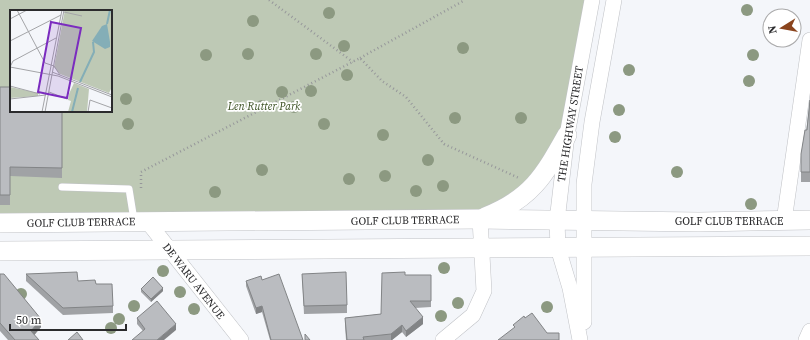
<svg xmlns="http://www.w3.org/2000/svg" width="810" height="340" viewBox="0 0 810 340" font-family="'Source Serif 4',serif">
  <rect width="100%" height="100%" fill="#f4f6fa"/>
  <path fill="#bec9b5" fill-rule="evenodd" d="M0 0H587L561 134 542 168 491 210 0 215ZM11 11H111V111H11Z"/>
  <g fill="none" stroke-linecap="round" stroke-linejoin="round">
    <g stroke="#c0c2c6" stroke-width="8">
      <path id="service" d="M62 187 129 189 134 220"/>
    </g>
    <g stroke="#c0c2c6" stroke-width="16">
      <g id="minor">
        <path d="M147 221 241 340"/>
        <path d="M784 221 810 40"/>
        <path d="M584 322V184L592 122 614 0"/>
        <path d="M443 340 473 315 484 291 480 219"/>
        <path d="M580 340 570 288 558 248 557 221 567 135 592 0"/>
        <path d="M806 340 810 331"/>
      </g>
    </g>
    <g stroke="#c0c2c6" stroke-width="20">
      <g id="tertiary">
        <path d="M485 217C531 199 544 176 567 135"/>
        <path d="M0 223 480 219 699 222 810 220"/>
        <path d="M0 251 810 246"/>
      </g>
    </g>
    <g stroke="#96979a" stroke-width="2.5" stroke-dasharray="1 3" stroke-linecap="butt">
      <path d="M269 0 353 62"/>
      <path d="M360 58 465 0"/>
      <path d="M141 188V172L360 58 382 81 406 97 444 144 519 178"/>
    </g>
    <use href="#service" stroke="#fff" stroke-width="7"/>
    <use href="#minor" stroke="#fff" stroke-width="15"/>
    <use href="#tertiary" stroke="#fff" stroke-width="19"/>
  </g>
  <g fill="#8c9981">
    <circle cx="747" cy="10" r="6"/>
    <circle cx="329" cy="13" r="6"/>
    <circle cx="253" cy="21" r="6"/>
    <circle cx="344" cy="46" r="6"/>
    <circle cx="463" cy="48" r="6"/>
    <circle cx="248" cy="54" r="6"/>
    <circle cx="316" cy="54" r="6"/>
    <circle cx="206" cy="55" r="6"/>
    <circle cx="753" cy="55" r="6"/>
    <circle cx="629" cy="70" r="6"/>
    <circle cx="347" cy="75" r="6"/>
    <circle cx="749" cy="81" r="6"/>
    <circle cx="311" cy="91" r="6"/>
    <circle cx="282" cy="92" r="6"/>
    <circle cx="126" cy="99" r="6"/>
    <circle cx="262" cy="106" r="6"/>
    <circle cx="294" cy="107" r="6"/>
    <circle cx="619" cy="110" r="6"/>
    <circle cx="455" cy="118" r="6"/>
    <circle cx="521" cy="118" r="6"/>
    <circle cx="128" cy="124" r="6"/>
    <circle cx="324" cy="124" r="6"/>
    <circle cx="383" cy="135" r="6"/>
    <circle cx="615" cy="137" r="6"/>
    <circle cx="428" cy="160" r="6"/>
    <circle cx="262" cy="170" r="6"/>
    <circle cx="677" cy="172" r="6"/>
    <circle cx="385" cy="176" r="6"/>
    <circle cx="349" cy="179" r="6"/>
    <circle cx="443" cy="186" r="6"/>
    <circle cx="416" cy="191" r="6"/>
    <circle cx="215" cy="192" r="6"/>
    <circle cx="751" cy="204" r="6"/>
    <circle cx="444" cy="268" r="6"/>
    <circle cx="163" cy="271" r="6"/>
    <circle cx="180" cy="292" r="6"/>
    <circle cx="21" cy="294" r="6"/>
    <circle cx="458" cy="303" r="6"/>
    <circle cx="134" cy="306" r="6"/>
    <circle cx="547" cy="307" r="6"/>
    <circle cx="194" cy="309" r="6"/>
    <circle cx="441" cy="316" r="6"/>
    <circle cx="119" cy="319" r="6"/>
    <circle cx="111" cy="328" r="6"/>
  </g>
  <g fill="#a0a2a5">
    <path d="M0 87 62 111V178L10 176V205H0Z"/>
    <path d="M810 100V182H801V172Z"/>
    <path d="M0 274 41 327 34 335 39 340H8L0 331Z"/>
    <path d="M26 274 78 281 96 284 113 306V313L63 315 26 281Z"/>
    <path d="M302 274 347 305V313L304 314Z"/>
    <path d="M405 275H431V307L415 308 423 324 406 337 402 332 392 340H346L345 325V318L381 314Z"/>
    <path d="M262 280 303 340H270L262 312 256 314 246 286V281Z"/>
    <path d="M141 289 163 291 151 302 141 292Z"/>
    <path d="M137 318 176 330 143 331 137 324Z"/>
  </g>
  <g fill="#828486">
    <path d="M163 288V291L151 302V299Z"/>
    <path d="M262 306V312L256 314V308Z"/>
    <path d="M423 317V324L406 337V331Z"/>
    <path d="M41 319V327L31 339V331Z"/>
    <path d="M176 324V330L164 340H157Z"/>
    <path d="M402 325V332L392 340H391V334Z"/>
  </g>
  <g fill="#babcc0" stroke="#828486">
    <path d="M0 87H11V111H62V168L10 167V195H0Z"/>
    <path d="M810 100V172H801V154L805 130H807Z"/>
    <path d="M77 272 78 281 95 280 96 284H112L113 306 63 308 26 274Z"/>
    <path d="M346 272 347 305 304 306 302 274Z"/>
    <path d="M405 272V275H431V301H410L423 317 406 331 402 325 391 334 363 337 364 340H347L345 318 381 314 382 273Z"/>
    <path d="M0 274H4L41 319 31 331 39 340H15L0 323Z"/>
    <path d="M279 274 303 340H271L262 306 256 308 246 281 261 276 262 280Z"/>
    <path d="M153 277 163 288 151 299 141 289Z"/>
    <path d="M157 301 176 324 157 340H132L145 329 137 318Z"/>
    <path d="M532 313 547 333H559V340H498L515 327 513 325 524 316 525 318Z"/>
    <path d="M77 332 83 340H68Z"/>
    <path d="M305 334 310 340H305Z"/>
  </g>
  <g text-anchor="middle" stroke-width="3.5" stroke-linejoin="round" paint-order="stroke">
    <g font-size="11" font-style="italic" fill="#374d1e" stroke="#fff">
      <text x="264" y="110">Len Rutter Park</text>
    </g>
    <g font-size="11" fill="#2b2b2d" stroke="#fff">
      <text transform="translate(570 124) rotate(-81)" y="4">THE HIGHWAY STREET</text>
      <text transform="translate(405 220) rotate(-1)" y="4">GOLF CLUB TERRACE</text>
      <text x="729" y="225">GOLF CLUB TERRACE</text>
      <text transform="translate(81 222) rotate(-1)" y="4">GOLF CLUB TERRACE</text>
      <text transform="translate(194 281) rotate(52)" y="4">DE WARU AVENUE</text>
    </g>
  </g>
  <g transform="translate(10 10)">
    <rect width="102" height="102" fill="#f4f6fa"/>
    <path d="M55 0H102V77L99 83 50 64 44 57ZM64 73 79 79 77 102H58L61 91 58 90 59 84ZM0 77 28 83V86L0 88Z" fill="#bec9b5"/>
    <path d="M97 14 100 32V37L95 39 82 31 92 16Z" fill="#84aeb7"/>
    <path fill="none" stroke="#84aeb7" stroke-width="2" d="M97 14 100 0M70 72 84 42 83 32M62 102 68 78"/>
    <path fill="none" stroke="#a4a5a8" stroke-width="1" d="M7 0 35 53 44 56 50 65M54 2 72 6M0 9 17 0M0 31 51 5M0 57 48 66 102 87M0 57 3 51 46 28M42 62 102 85M0 76 30 84M39 82 57 89M0 89 36 85M32 102 52 0M35 102 54 0M78 102 80 90 102 98"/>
    <path fill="#7b2cbf" fill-opacity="0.15" stroke="#7b2cbf" stroke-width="2" d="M41 12 71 18 57 88 28 82Z"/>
    <rect width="102" height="102" fill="none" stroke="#2b2b2d" stroke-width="2"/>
  </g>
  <g transform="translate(782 28) rotate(259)"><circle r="19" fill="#ffffff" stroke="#aaaaab"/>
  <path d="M0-3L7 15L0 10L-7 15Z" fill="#8a441d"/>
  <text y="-6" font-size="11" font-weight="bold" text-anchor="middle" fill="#2b2b2d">N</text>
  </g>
  <path d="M10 324v6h116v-6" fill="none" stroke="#2b2b2d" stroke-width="2"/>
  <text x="16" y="324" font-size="12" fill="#2b2b2d" stroke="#ffffff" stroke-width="3" paint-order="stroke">50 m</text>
</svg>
